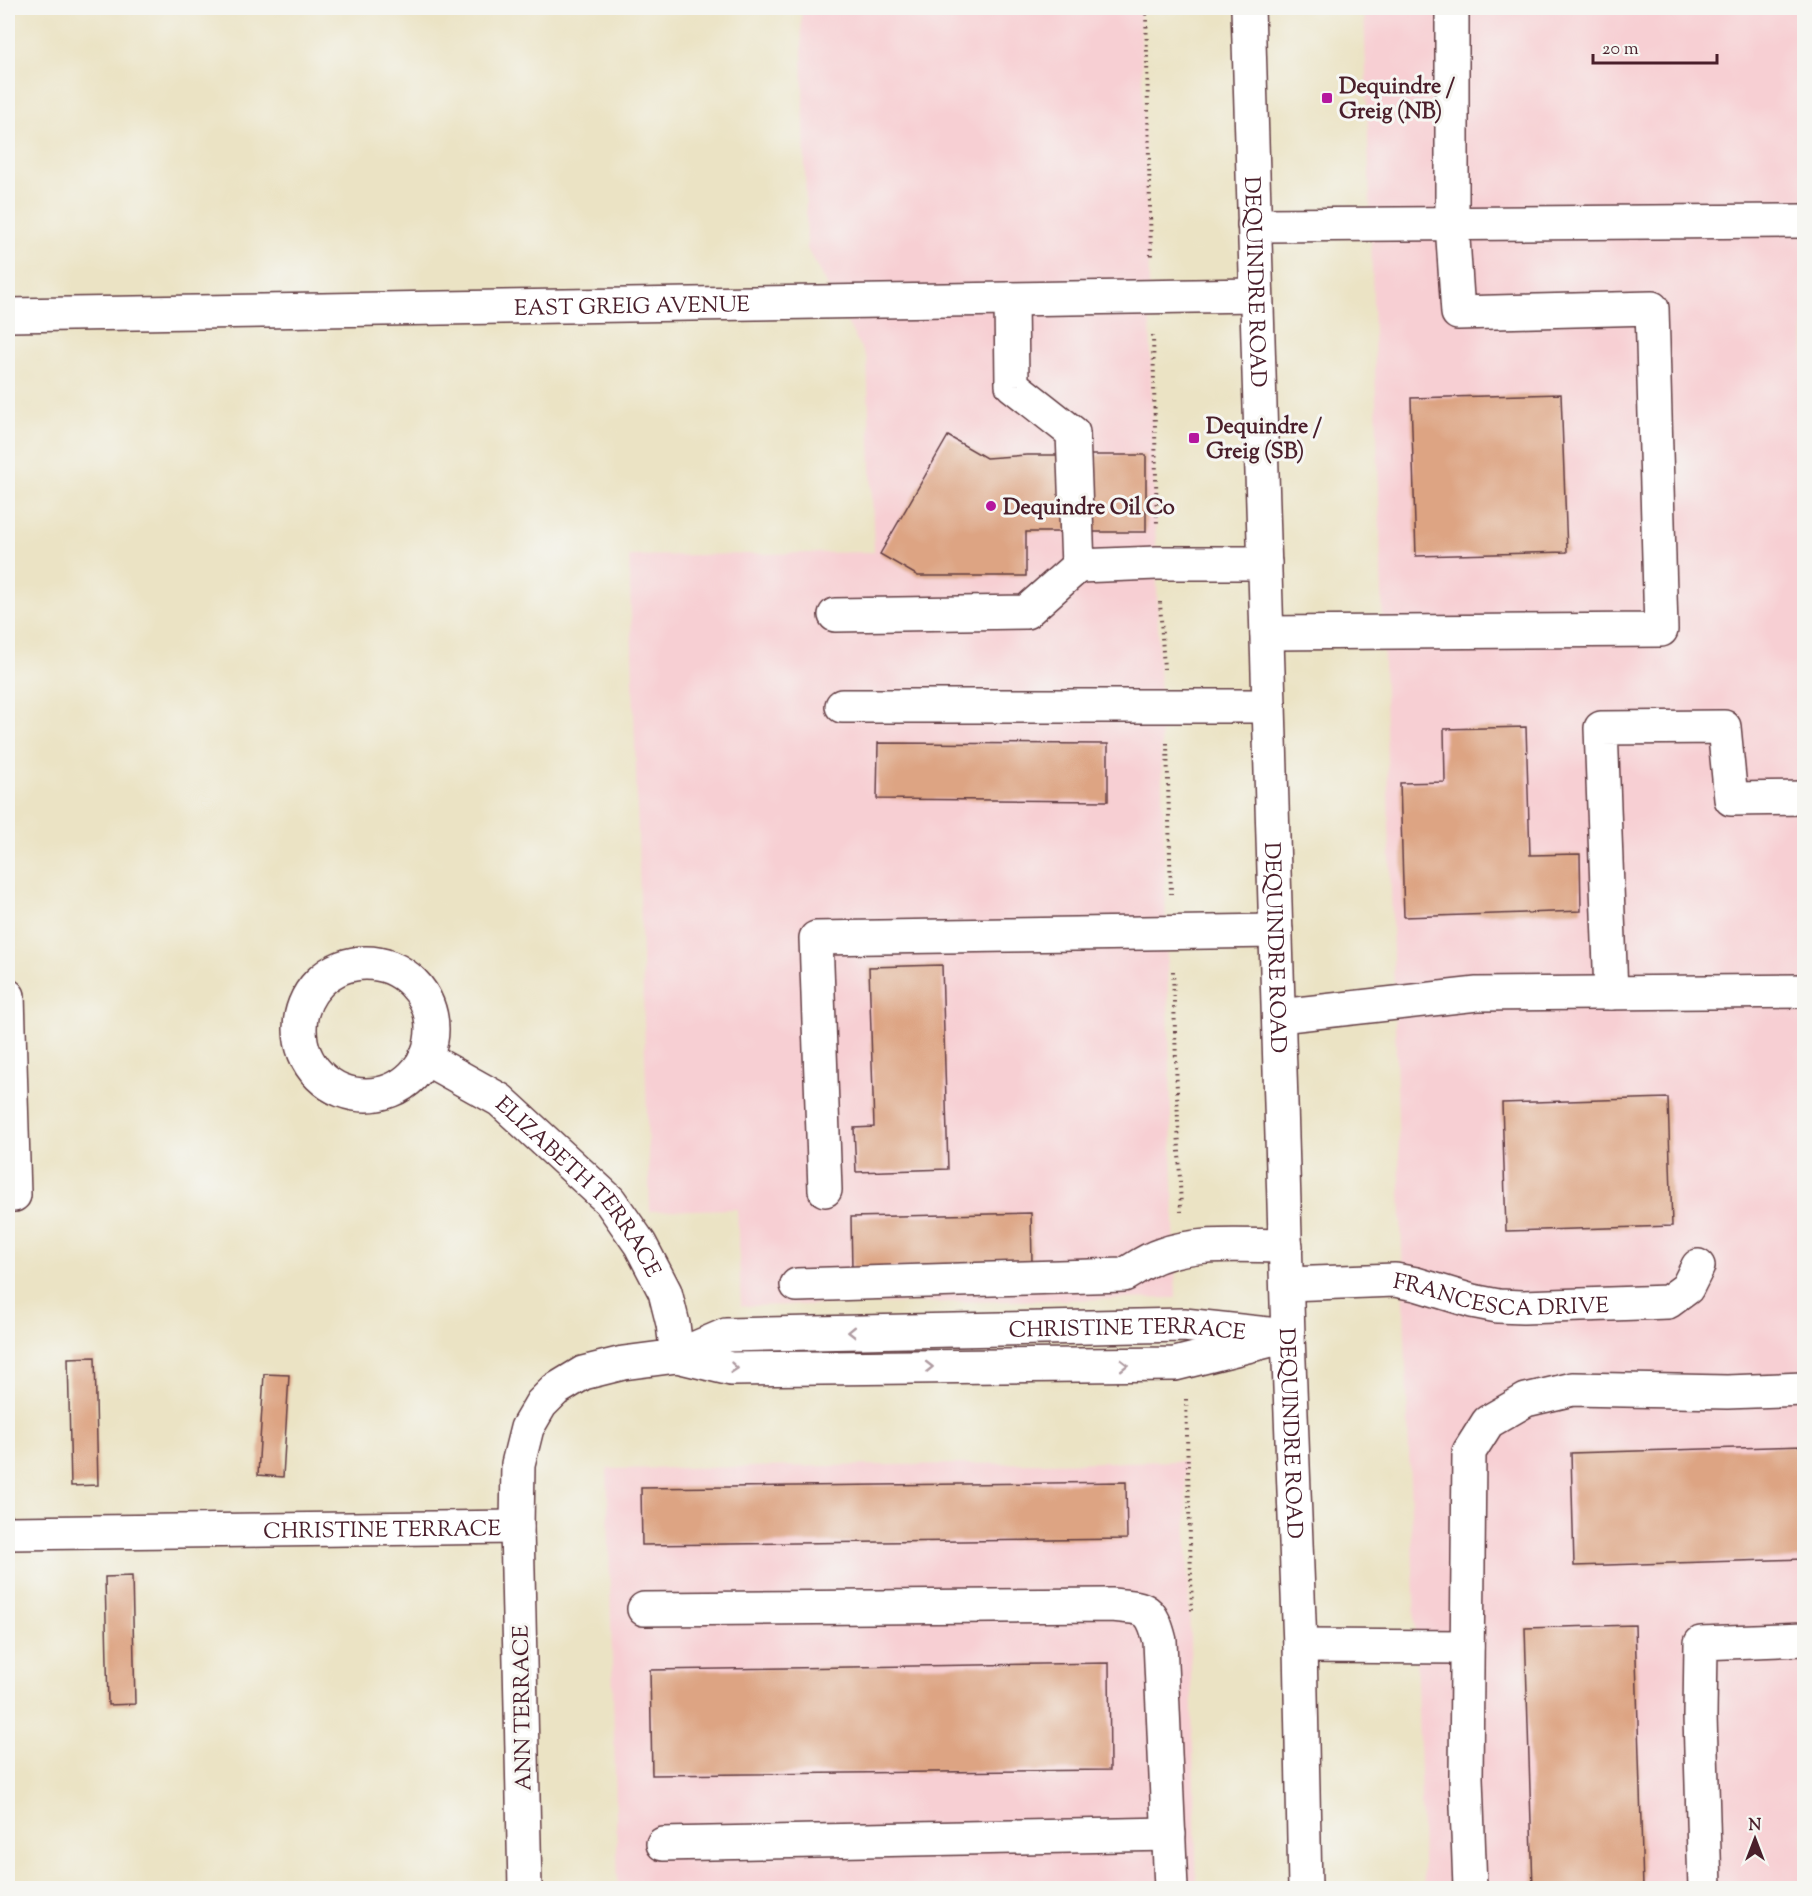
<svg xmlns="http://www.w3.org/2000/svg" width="1812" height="1896" viewBox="0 0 1812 1896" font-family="'Sorts Mill Goudy',serif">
  <rect width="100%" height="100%" fill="#f6f6f2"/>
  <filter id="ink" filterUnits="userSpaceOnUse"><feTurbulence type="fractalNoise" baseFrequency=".0167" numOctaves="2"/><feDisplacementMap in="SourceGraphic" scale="12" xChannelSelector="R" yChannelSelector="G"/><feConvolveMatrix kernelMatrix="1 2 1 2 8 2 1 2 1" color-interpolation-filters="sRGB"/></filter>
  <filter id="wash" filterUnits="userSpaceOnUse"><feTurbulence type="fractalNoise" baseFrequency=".008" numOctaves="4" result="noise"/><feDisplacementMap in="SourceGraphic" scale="24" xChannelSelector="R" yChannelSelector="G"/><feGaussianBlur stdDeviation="1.35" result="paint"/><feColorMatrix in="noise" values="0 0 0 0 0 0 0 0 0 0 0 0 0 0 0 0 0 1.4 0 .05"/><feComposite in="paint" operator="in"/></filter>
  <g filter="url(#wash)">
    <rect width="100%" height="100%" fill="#ebe3c4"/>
    <g fill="#f7cfd3">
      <path d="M801 8H1140L1148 244 1176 1298 741 1306 737 1209 650 1211 629 556 874 552 867 359 807 249Z"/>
      <path d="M1364 8H1804V1888H1424L1402 1252Z"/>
      <path d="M1185 1461 1197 1888H618L607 1469Z"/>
    </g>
    <g id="blocks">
      <g fill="#dda483">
        <path d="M1561 394 1567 552 1416 556 1411 398Z"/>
        <path d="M948 436 986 458 1027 455H1146V532H1026V576H918L880 554Z"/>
        <path d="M1526 727 1530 855 1580 854 1581 911 1404 917 1400 783 1445 782 1444 729Z"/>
        <path d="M878 743 1108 744V801L877 799Z"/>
        <path d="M942 965 948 1169 856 1172 854 1128 874 1127 869 967Z"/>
        <path d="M1668 1098 1672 1226 1506 1231 1502 1103Z"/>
        <path d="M1031 1213 1032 1264 852 1269 851 1217Z"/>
        <path d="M95 1357 98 1485 71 1486 68 1358Z"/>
        <path d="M264 1374 289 1375 283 1477 258 1475Z"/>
        <path d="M1804 1446V1559L1574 1566 1571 1453Z"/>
        <path d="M1126 1482 1127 1539 642 1545 641 1488Z"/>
        <path d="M132 1576 135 1704 108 1705 105 1577Z"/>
        <path d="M1635 1625 1643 1888H1533L1525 1628Z"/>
        <path d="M1109 1663 1110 1770 652 1775 650 1670Z"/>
      </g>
    </g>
  </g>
  <g filter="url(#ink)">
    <use href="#blocks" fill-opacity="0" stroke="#623c42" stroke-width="1.5"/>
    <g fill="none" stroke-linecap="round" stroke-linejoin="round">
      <g stroke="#623c42" stroke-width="36">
        <g id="minor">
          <path d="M1254 225 1804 221"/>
          <path d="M1011 299 1012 385 1073 433 1078 566 1157 563H1265"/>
          <path id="s1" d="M8 315 1256 295"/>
          <path d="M835 615 1026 612 1078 566"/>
          <path d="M1267 633 1661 630 1652 308 1458 313 1452 224V8"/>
          <path d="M842 706H1269"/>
          <circle cx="366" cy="1029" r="66"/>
          <path d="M1611 993 1601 728 1724 727 1731 799 1804 798"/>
          <path d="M8 996 14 1195"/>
          <path d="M1279 1016 1477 994 1804 991"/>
          <path id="s2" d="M425 1058 500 1100 610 1201 640 1244 665 1292 673 1324 677 1356"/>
          <path d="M825 1190 816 938 1276 931"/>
          <path id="s3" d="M1287 1284 1395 1280 1416 1284 1472 1301 1498 1306 1523 1307 1668 1302 1687 1288 1698 1266"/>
          <path d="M797 1285 1124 1275C1136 1268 1148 1259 1161 1255 1199 1241 1246 1246 1286 1246"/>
          <path d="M677 1356 731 1369 1175 1364 1267 1341"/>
          <path id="s4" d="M8 1533 517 1527"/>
          <path d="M644 1609 1111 1605C1144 1608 1151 1605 1160 1641L1171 1888"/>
          <path d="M1300 1646 1467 1647"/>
          <path d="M663 1844 1169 1834"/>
          <path id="s5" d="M525 1888 517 1527 518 1464 527 1428 541 1404 555 1390 583 1373 623 1363 677 1356 726 1335 1184 1325 1288 1336"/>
          <path d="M1470 1888 1466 1778 1469 1452 1488 1422 1526 1400 1573 1389 1727 1392 1804 1389"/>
          <path d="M1705 1888 1700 1716 1701 1643 1804 1639"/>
        </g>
      </g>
      <g stroke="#623c42" stroke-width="36">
        <g id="major">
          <path id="s6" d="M1248 8 1288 1336 1300 1646 1305 1888"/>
        </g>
      </g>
      <g stroke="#623c42" stroke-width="4" stroke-dasharray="1.5 4.5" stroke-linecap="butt">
        <path d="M1146 8 1151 259"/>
        <path d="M1153 335 1157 526"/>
        <path d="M1160 602 1164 669"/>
        <path d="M1167 743 1171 894"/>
        <path d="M1173 971 1181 1212"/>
        <path d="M1186 1399 1192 1611"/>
      </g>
      <use href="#minor" stroke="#fff" stroke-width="33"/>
      <use href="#major" stroke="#fff" stroke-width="33"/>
    </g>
    <defs><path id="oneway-chevron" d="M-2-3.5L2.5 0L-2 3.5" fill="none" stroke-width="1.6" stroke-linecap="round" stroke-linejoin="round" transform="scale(1.5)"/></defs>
    <g stroke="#ae9aa0">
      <use href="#oneway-chevron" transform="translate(852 1332) rotate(179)"/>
      <use href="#oneway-chevron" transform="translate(1124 1365) rotate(-1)"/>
      <use href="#oneway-chevron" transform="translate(929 1367) rotate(-1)"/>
      <use href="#oneway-chevron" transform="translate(734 1368) rotate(5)"/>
    </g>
  </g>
  <g fill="#b5179e" stroke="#f6f6f2" stroke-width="2">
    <rect x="1321" y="92" width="12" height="12" rx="3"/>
    <rect x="1188" y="432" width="12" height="12" rx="3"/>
    <circle cx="991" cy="506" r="6"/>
  </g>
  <g text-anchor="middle" stroke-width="6" stroke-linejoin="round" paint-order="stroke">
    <g font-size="22" font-weight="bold" fill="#4a1f2b" stroke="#f6f6f2" text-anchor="start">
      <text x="1339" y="93">Dequindre /<tspan x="1339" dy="25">Greig (NB)</tspan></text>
      <text x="1206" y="433">Dequindre /<tspan x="1206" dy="25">Greig (SB)</tspan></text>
      <text x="1003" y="514">Dequindre Oil Co</text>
    </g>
    <g font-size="22" fill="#4a1f2b" stroke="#f6f6f2">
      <text dy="8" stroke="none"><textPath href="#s6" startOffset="274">DEQUINDRE ROAD</textPath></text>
      <text dy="8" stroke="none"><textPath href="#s1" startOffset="624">EAST GREIG AVENUE</textPath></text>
      <text dy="8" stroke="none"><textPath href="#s6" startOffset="940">DEQUINDRE ROAD</textPath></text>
      <text dy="8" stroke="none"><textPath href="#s2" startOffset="204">ELIZABETH TERRACE</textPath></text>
      <text dy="8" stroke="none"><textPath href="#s3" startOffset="216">FRANCESCA DRIVE</textPath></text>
      <text dy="8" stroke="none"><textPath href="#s5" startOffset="1092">CHRISTINE TERRACE</textPath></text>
      <text dy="8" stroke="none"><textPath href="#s6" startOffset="1426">DEQUINDRE ROAD</textPath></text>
      <text dy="8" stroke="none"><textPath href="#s4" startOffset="374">CHRISTINE TERRACE</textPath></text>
      <text transform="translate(521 1708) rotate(-91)" y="8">ANN TERRACE</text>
    </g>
  </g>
  <rect width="1812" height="1896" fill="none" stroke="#f6f6f2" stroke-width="30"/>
  <g transform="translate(1755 1839)" stroke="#f6f6f2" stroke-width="4.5" paint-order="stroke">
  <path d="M0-4.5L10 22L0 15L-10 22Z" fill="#4a1f2b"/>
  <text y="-9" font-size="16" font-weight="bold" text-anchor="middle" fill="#4a1f2b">N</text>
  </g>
  <path d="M1593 54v9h124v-9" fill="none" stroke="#4a1f2b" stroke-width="3"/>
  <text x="1602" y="54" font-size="18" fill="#4a1f2b" stroke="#f6f6f2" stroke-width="4.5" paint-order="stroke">20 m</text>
</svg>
